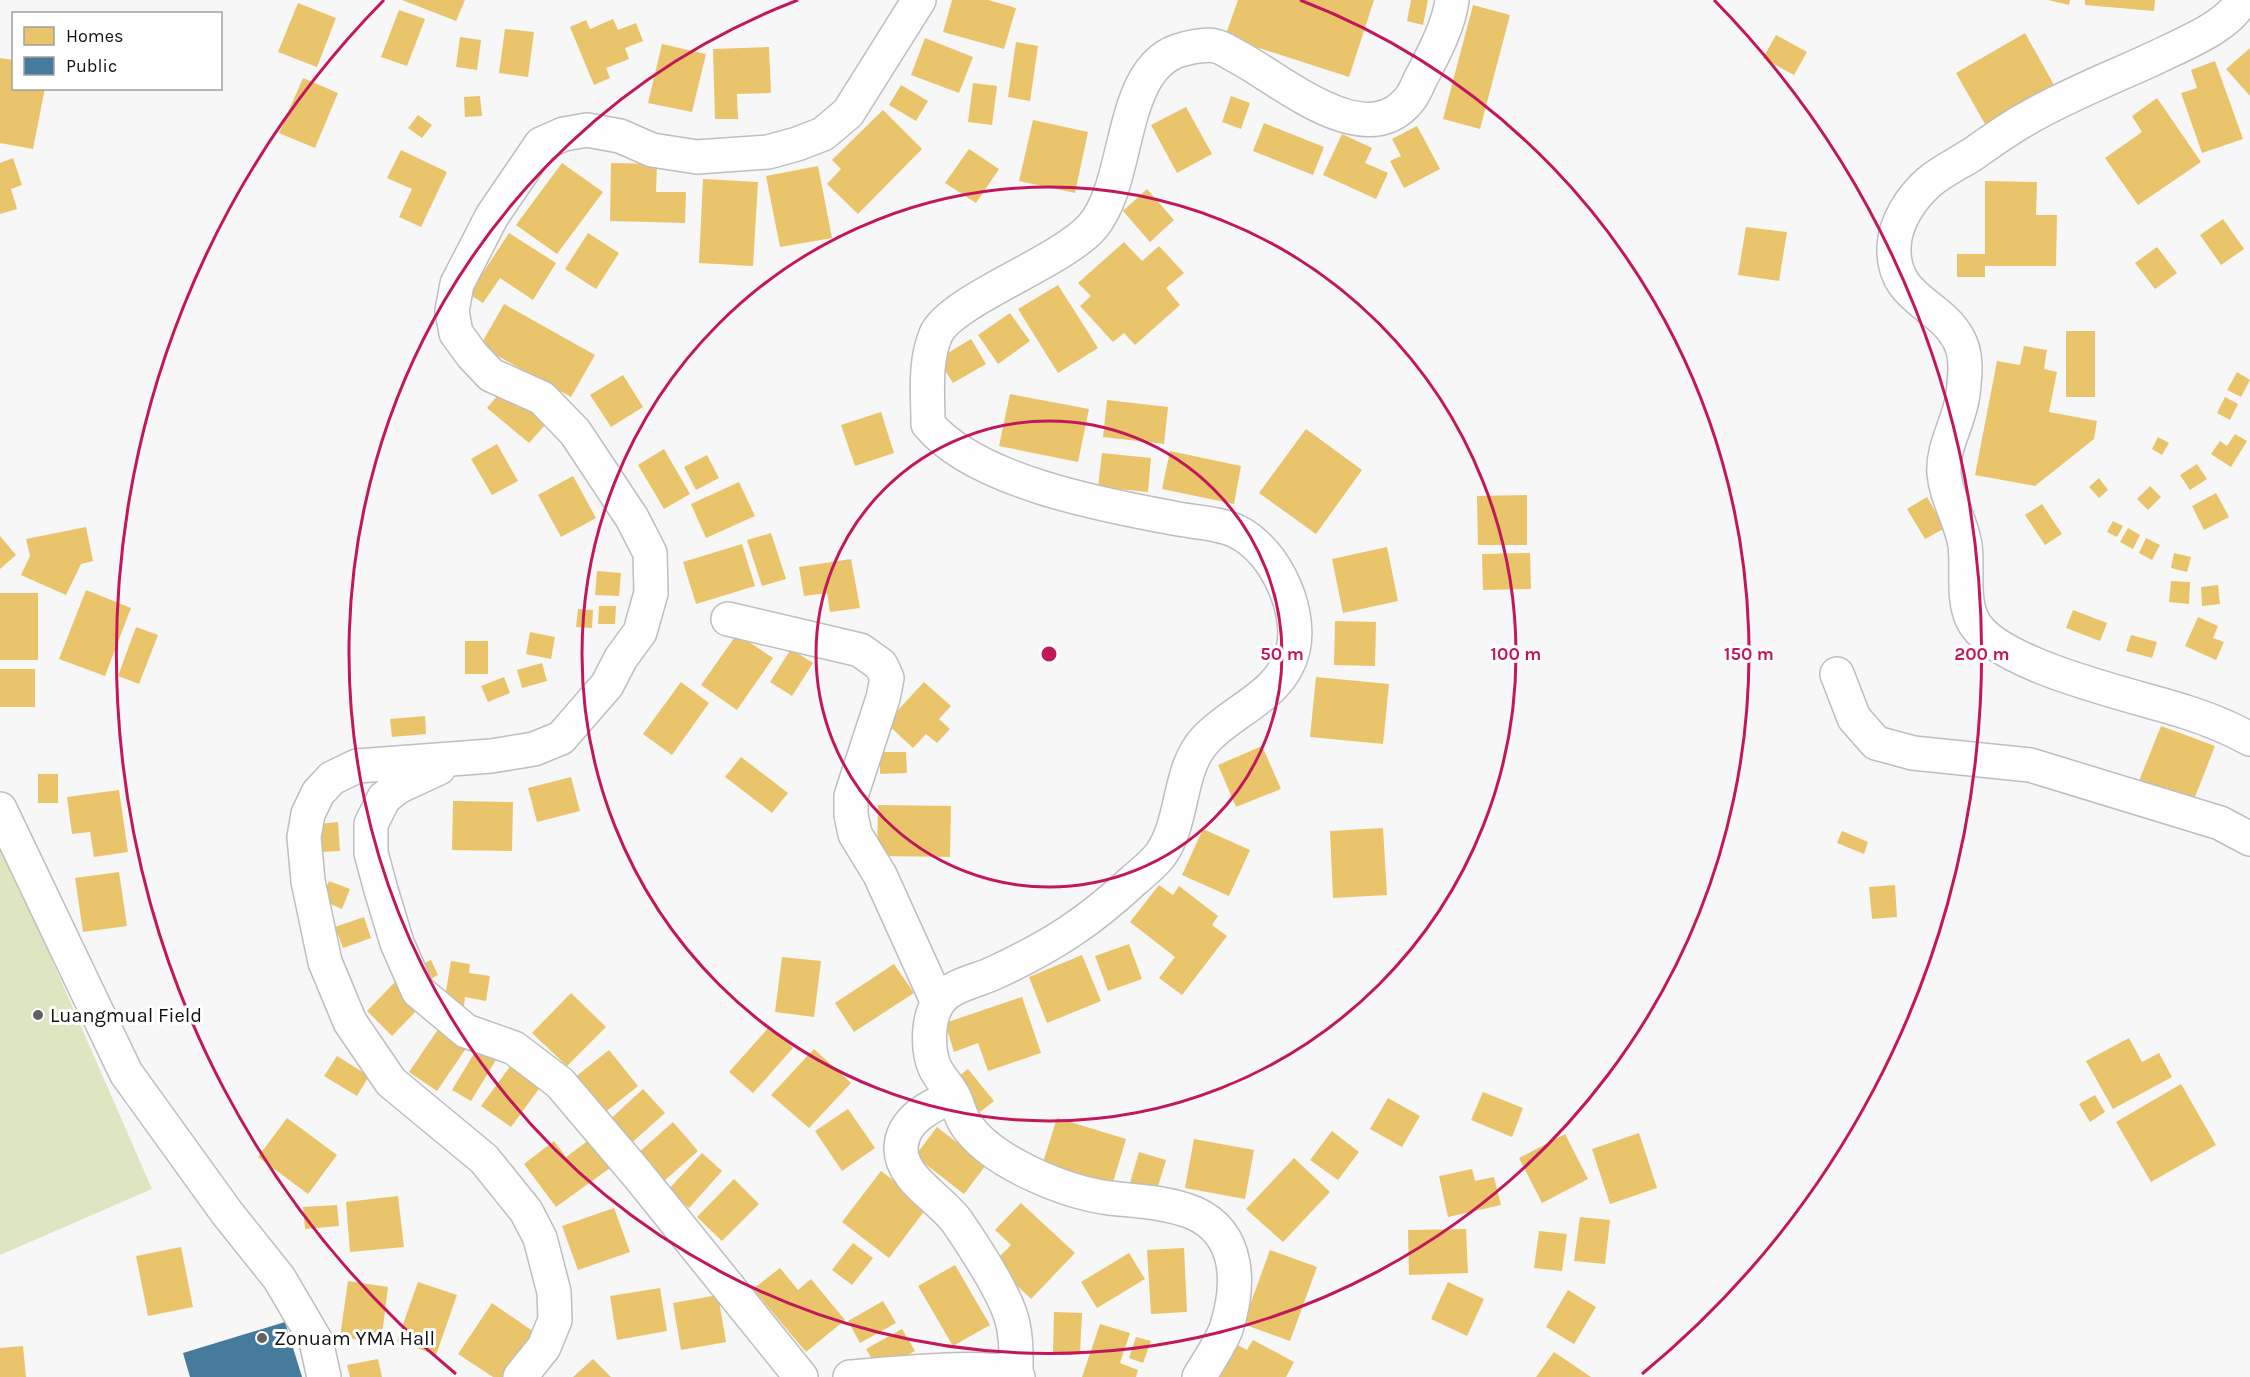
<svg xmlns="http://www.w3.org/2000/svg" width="2250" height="1377" viewBox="0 0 2250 1377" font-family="Karla,sans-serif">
  <rect width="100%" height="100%" fill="#f7f7f7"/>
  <path fill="#dde6c1" d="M0 841 152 1189 0 1255Z"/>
  <g fill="#e9c46a">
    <path d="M402 0H465L456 21Z"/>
    <path d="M952 0H988L1016 8 1004 49 943 32Z"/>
    <path d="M1238 0H1374L1349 77 1225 37Z"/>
    <path d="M1411 0H1428L1423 25 1407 21Z"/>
    <path d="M2048 0H2070L2069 5Z"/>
    <path d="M2085 0H2155L2154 11 2085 5Z"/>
    <path d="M298 3 336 18 317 67 278 52Z"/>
    <path d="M1473 5 1510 15 1480 129 1443 119Z"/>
    <path d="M399 10 425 19 407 66 381 57Z"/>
    <path d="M613 19 618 30 636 23 643 41 625 48 629 59 606 68 610 78 594 85 570 27 586 20 590 29Z"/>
    <path d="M505 29 534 32 528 77 499 73Z"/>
    <path d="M2025 33 2054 85 1985 124 1956 73Z"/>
    <path d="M1776 35 1807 52 1794 75 1763 58Z"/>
    <path d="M460 37 481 40 477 70 456 67Z"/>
    <path d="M925 38 973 57 959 93 911 75Z"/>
    <path d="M1016 42 1038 46 1030 101 1008 97Z"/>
    <path d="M662 44 706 54 692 112 648 103Z"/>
    <path d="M769 47 771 93 737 94 738 119H715L713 49Z"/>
    <path d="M2250 48V96L2226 69Z"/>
    <path d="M0 58 14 60V88H45L33 149 0 143Z"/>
    <path d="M2215 61 2243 139 2202 153 2181 93 2197 88 2191 70Z"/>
    <path d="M303 78 338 93 315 148 279 133Z"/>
    <path d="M973 83 997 86 992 125 968 122Z"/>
    <path d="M901 85 928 101 916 121 889 105Z"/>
    <path d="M480 96 482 116 465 117 464 97Z"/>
    <path d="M1231 96 1250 103 1241 129 1222 122Z"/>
    <path d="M2157 98 2201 162 2138 205 2105 158 2142 132 2132 116Z"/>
    <path d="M1186 107 1212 154 1177 173 1151 125Z"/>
    <path d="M883 110 922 149 858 214 827 184 841 169 832 160Z"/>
    <path d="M418 115 432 125 422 138 408 128Z"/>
    <path d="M1033 120 1088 132 1075 193 1019 181Z"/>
    <path d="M1264 123 1324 147 1313 175 1253 151Z"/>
    <path d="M1417 126 1440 169 1404 188 1390 161 1401 156 1392 139Z"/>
    <path d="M1342 134 1372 148 1365 163 1388 173 1376 199 1323 175Z"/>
    <path d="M969 149 999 169 976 203 945 183Z"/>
    <path d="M401 150 447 172 421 227 399 217 412 189 387 178Z"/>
    <path d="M13 158 22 185 11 189 17 209 0 214V163Z"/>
    <path d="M562 163 603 192 557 254 516 225Z"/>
    <path d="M611 163 657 164 656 192H686L685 223 610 221Z"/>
    <path d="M818 166 832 238 780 247 766 176Z"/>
    <path d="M703 179 758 182 753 266 699 263Z"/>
    <path d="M1985 181 2037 182 2036 215H2057L2056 266H1985V277H1957V254H1985Z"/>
    <path d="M1147 189 1174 220 1150 242 1123 211Z"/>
    <path d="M2223 219 2244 249 2221 265 2200 235Z"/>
    <path d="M1746 227 1787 232 1779 281 1738 275Z"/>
    <path d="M509 233 556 263 533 300 500 278 483 303 469 294Z"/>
    <path d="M588 233 619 253 596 289 565 269Z"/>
    <path d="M1124 242 1142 261 1159 246 1184 273 1166 288 1180 305 1135 345 1124 333 1113 342 1080 306 1091 296 1078 283Z"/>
    <path d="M2157 247 2177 273 2155 289 2135 263Z"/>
    <path d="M1058 285 1098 348 1058 373 1018 309Z"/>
    <path d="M504 304 595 355 571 397 480 346Z"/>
    <path d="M1010 313 1030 341 998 364 978 335Z"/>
    <rect x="2066" y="331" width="29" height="66"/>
    <path d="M971 339 986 364 953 383 938 359Z"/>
    <path d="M2024 346 2047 350 2044 369 2057 372 2049 412 2097 421 2094 439 2035 486 1975 475 1997 361 2020 365Z"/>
    <path d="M2237 372 2250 380 2241 397 2227 390Z"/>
    <path d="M623 375 643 407 611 427 590 395Z"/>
    <path d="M504 388 546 424 529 443 487 408Z"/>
    <path d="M1010 394 1089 409 1078 462 999 446Z"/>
    <path d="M2225 397 2238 404 2230 420 2217 413Z"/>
    <path d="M1107 400 1168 407 1164 444 1103 437Z"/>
    <path d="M881 412 894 453 855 466 841 425Z"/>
    <path d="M1306 429 1362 470 1316 534 1259 493Z"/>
    <path d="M2235 434 2247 441 2231 467 2211 454 2220 441 2227 446Z"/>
    <path d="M2158 437 2169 443 2162 455 2152 449Z"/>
    <path d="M497 444 518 481 492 495 471 459Z"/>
    <path d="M664 449 690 494 664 509 638 465Z"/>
    <path d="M1170 451 1241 466 1234 504 1162 489Z"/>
    <path d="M1102 453 1151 458 1148 492 1098 487Z"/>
    <path d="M707 455 719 478 696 490 684 467Z"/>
    <path d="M2197 464 2207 479 2190 490 2180 475Z"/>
    <path d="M573 476 596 518 561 537 538 495Z"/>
    <path d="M2099 478 2108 490 2099 498 2089 487Z"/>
    <path d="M739 482 755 516 706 538 691 504Z"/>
    <path d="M2150 486 2161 497 2148 510 2137 499Z"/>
    <path d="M2216 493 2229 517 2204 530 2192 506Z"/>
    <path d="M1527 495V545H1478L1477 496Z"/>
    <path d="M1927 497 1945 528 1925 539 1907 509Z"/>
    <path d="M2042 504 2062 534 2045 545 2025 515Z"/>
    <path d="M2113 521 2123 526 2117 537 2107 532Z"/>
    <path d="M86 527 93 561 81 564 66 595 21 575 30 556 26 539Z"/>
    <path d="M2128 528 2140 535 2133 549 2120 542Z"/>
    <path d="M771 533 786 579 762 586 747 540Z"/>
    <path d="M0 536 16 555 0 569Z"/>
    <path d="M2146 538 2160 545 2152 560 2139 553Z"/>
    <path d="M742 544 755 586 696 604 683 562Z"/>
    <path d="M1387 547 1398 601 1343 613 1332 559Z"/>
    <path d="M1530 553 1531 589 1483 590 1482 554Z"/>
    <path d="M2174 553 2191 557 2187 572 2171 568Z"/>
    <path d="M851 559 860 608 830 612 827 593 804 596 799 567Z"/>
    <path d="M597 571 621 573 619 596 595 595Z"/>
    <path d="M2171 581 2190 582 2189 604 2169 602Z"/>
    <path d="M2218 585 2220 604 2202 606 2201 587Z"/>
    <path d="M86 590 131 608 105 676 59 659Z"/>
    <rect x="0" y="593" width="38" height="67"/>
    <path d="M599 606H616L615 624H598Z"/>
    <path d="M578 609 593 610 592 628 576 627Z"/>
    <path d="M2073 610 2107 623 2100 641 2066 628Z"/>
    <path d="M2198 617 2218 626 2213 638 2224 642 2216 660 2185 646Z"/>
    <path d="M1335 621 1376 622 1375 666 1334 665Z"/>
    <path d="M136 627 158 635 139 684 118 676Z"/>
    <path d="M530 632 555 637 551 659 526 654Z"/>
    <path d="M737 634 773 658 737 710 701 685Z"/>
    <path d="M2131 635 2157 642 2152 658 2126 651Z"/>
    <rect x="465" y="641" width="23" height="33"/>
    <path d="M791 649 813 663 792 696 770 682Z"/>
    <path d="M542 663 547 681 522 688 517 670Z"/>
    <rect x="0" y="669" width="35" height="38"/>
    <path d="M504 677 510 693 488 702 481 686Z"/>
    <path d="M1316 677 1389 684 1383 744 1310 737Z"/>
    <path d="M681 682 709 703 672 755 643 734Z"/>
    <path d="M924 682 951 706 939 719 950 729 937 743 926 734 913 748 886 723Z"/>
    <path d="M425 716 426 734 392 737 390 719Z"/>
    <path d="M2161 726 2215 746 2193 802 2139 781Z"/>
    <path d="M1262 746 1281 789 1236 807 1218 765Z"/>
    <path d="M880 752H906L907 773 880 774Z"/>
    <path d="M741 757 788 793 772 813 725 777Z"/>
    <rect x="38" y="774" width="20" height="29"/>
    <path d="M571 777 580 811 537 822 528 788Z"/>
    <path d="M119 790 128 852 94 857 90 832 72 834 67 797Z"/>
    <path d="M453 801 513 802 512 851 452 850Z"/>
    <path d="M878 805 951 806 950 857 877 856Z"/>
    <path d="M338 822 340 851 320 852 318 824Z"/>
    <path d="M1383 828 1387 895 1333 898 1330 831Z"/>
    <path d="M1203 829 1250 850 1229 896 1182 875Z"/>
    <path d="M1842 831 1868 842 1864 854 1837 843Z"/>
    <path d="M119 872 127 926 83 932 75 878Z"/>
    <path d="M329 881 350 889 342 909 321 900Z"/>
    <path d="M1159 885 1173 895 1179 886 1218 916 1212 925 1227 936 1182 995 1159 978 1175 957 1130 922Z"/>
    <path d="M1895 885 1897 917 1872 919 1869 887Z"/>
    <path d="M364 917 371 938 343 948 335 927Z"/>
    <path d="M1129 944 1142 979 1108 991 1095 956Z"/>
    <path d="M1082 955 1101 1001 1047 1023 1029 977Z"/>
    <path d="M782 957 821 961 814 1017 775 1012Z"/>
    <path d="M431 960 438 975 425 982 417 967Z"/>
    <path d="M451 961 470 964 469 973 490 976 486 1001 465 997 464 1006 444 1003Z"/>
    <path d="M894 964 914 993 854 1032 835 1003Z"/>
    <path d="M396 981 421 1006 392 1036 367 1011Z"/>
    <path d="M571 993 606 1027 567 1066 532 1033Z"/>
    <path d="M1022 997 1041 1053 988 1071 978 1043 954 1052 945 1023Z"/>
    <path d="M769 1027 793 1048 753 1093 729 1072Z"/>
    <path d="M439 1028 467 1047 437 1091 409 1072Z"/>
    <path d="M2129 1038 2142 1062 2159 1053 2172 1077 2113 1109 2086 1061Z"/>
    <path d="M478 1047 497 1058 471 1101 452 1090Z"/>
    <path d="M814 1049 851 1083 809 1128 771 1095Z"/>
    <path d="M609 1050 638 1086 603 1114 574 1078Z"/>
    <path d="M337 1056 369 1076 357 1096 324 1076Z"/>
    <path d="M514 1061 544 1082 511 1127 481 1106Z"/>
    <path d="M968 1069 994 1101 980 1112 954 1080Z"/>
    <path d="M2181 1084 2216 1145 2151 1182 2116 1122Z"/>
    <path d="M643 1089 665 1113 627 1147 606 1123Z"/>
    <path d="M1483 1092 1523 1108 1512 1137 1471 1120Z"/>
    <path d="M2095 1095 2105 1112 2090 1122 2079 1104Z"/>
    <path d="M1388 1098 1420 1116 1402 1147 1370 1129Z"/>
    <path d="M848 1109 875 1148 842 1171 815 1131Z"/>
    <path d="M287 1118 337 1155 308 1194 258 1157Z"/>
    <path d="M1057 1118 1126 1139 1111 1189 1041 1169Z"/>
    <path d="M673 1122 698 1151 663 1182 637 1154Z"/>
    <path d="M937 1127 986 1165 964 1194 915 1156Z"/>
    <path d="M1332 1131 1359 1152 1338 1180 1310 1160Z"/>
    <path d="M1639 1133 1657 1188 1610 1204 1592 1149Z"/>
    <path d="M1565 1134 1588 1179 1542 1203 1519 1158Z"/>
    <path d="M1194 1139 1254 1150 1245 1199 1185 1188Z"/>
    <path d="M589 1140 610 1168 556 1207 524 1164 554 1141 566 1157Z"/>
    <path d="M1139 1152 1166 1160 1156 1193 1129 1186Z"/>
    <path d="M702 1153 722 1171 689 1208 668 1190Z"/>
    <path d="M1294 1158 1330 1192 1283 1242 1246 1209Z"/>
    <path d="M1472 1169 1475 1181 1494 1177 1501 1205 1448 1217 1439 1176Z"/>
    <path d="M881 1171 928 1206 889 1258 842 1222Z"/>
    <path d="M734 1179 759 1204 722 1241 697 1217Z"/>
    <path d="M398 1196 404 1247 350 1252 346 1202Z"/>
    <path d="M1021 1203 1075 1253 1031 1299 993 1263 1011 1245 995 1230Z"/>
    <path d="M337 1205 339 1226 305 1229 303 1207Z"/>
    <path d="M614 1208 630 1252 578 1270 562 1226Z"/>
    <path d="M1580 1217 1610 1220 1605 1264 1574 1261Z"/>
    <path d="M1466 1229 1468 1273 1409 1275 1408 1230Z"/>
    <path d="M1539 1231 1567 1234 1562 1271 1534 1268Z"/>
    <path d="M853 1243 873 1258 852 1285 832 1270Z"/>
    <path d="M181 1247 193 1307 148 1316 136 1256Z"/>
    <path d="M1184 1248 1187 1312 1151 1314 1147 1250Z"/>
    <path d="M1270 1250 1317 1267 1290 1341 1243 1324Z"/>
    <path d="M1129 1253 1145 1279 1097 1308 1081 1282Z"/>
    <path d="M955 1265 990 1325 953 1346 918 1286Z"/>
    <path d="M780 1268 798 1290 811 1279 845 1320 806 1352 753 1289Z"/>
    <path d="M348 1281 388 1287 381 1343 340 1337Z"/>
    <path d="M418 1282 457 1295 436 1355 397 1341Z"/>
    <path d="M1448 1282 1484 1299 1467 1336 1431 1319Z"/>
    <path d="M660 1288 667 1331 617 1340 610 1296Z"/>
    <path d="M1568 1290 1596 1307 1574 1344 1546 1327Z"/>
    <path d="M718 1295 726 1342 681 1350 673 1303Z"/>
    <path d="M883 1301 896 1323 860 1343 848 1321Z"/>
    <path d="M492 1303 534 1332 504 1377H493L458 1354Z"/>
    <path d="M1054 1312 1082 1313 1080 1353 1053 1352Z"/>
    <path d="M1100 1324 1130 1333 1120 1363 1138 1370 1136 1377H1082Z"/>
    <path d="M902 1329 915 1351 879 1371 866 1349Z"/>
    <path d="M1136 1337 1151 1341 1143 1363 1129 1358Z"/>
    <path d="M1253 1340 1294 1362 1286 1377H1216L1234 1343 1247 1350Z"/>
    <path d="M23 1346 26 1377H0V1348Z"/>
    <path d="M1554 1352 1591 1377H1536Z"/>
    <path d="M378 1359 382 1377H350L347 1365Z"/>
    <path d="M593 1359 611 1377H573Z"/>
  </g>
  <path fill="#457b9d" d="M285 1322 302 1377H190L183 1353Z"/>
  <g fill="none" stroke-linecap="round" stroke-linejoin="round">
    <g stroke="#bebebe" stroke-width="36">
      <g id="minor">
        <path d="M2241 0C2232 25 2181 45 2157 57 2114 77 2067 95 2026 119 2008 129 1990 142 1973 154 1959 163 1942 171 1929 182 1911 198 1895 222 1894 247 1892 299 1939 303 1958 338 1968 355 1965 376 1963 394 1960 421 1942 446 1944 473 1946 498 1961 520 1965 545 1968 568 1962 597 1972 619 1993 666 2138 696 2186 712 2208 719 2230 728 2250 739"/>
        <path d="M728 619 860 650 881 665 887 678 883 698 851 796V815L855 834 880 875 938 1003"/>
        <path d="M1837 674 1854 718 1876 743 1913 753 2030 765 2220 823 2250 839"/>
        <path d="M439 768 398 787 384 798 371 824V853L381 890 397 943 418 991 466 1031 514 1048 560 1083 638 1175 801 1377"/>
        <path d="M0 809 126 1073 227 1213 279 1278 316 1341 324 1377"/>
        <path d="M953 1096C931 1106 902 1119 901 1148 900 1179 943 1200 958 1223 973 1245 1000 1287 1009 1311 1017 1331 1016 1354 1016 1375"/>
        <path d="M520 1377 544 1347 555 1320 554 1292 540 1238 526 1211 484 1159 391 1082 350 1022 325 962 308 881 304 837 308 814 318 793 332 778 357 766 491 756 534 749 561 738 607 685 621 658 640 632 651 593 650 553 632 518 575 432 542 398 491 375 472 355 456 333 452 311 457 284 492 216 541 144 564 134 587 130 620 136 652 150 697 157 768 152 797 144 823 134 848 113 919 0"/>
        <path d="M850 1377C879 1375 1000 1361 1018 1377"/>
        <path d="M1199 1377C1208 1362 1220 1345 1226 1329 1240 1286 1241 1234 1194 1213 1166 1202 1138 1201 1109 1198 1065 1192 990 1162 965 1123 960 1115 958 1104 953 1095 948 1086 940 1078 935 1068 927 1050 927 1017 940 1000 953 984 978 981 996 972 1050 947 1089 922 1133 881 1142 873 1154 864 1161 854 1185 820 1177 768 1207 738 1236 708 1282 695 1293 650 1303 607 1271 541 1228 528 1211 522 1191 522 1173 518 1102 505 975 481 928 424 928 395 924 362 936 334 952 300 1060 263 1092 227 1132 182 1117 64 1184 49 1192 47 1208 44 1215 46 1222 47 1230 53 1236 56 1279 78 1364 155 1409 100 1415 93 1418 83 1422 76 1434 53 1449 25 1452 0"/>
      </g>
    </g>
    <use href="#minor" stroke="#fefefe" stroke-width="33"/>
  </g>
  <g fill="none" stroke="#c2185b" stroke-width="3">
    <circle cx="1049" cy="654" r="233"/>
    <circle cx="1049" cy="654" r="467"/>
    <path d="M1300 0A700 700 0 1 1 798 0"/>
    <path d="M456 1374A933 933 0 0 1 384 0M1714 0A933 933 0 0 1 1642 1374"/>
  </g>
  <g fill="#626262" stroke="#fff" stroke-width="2">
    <circle cx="38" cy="1015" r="6"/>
    <circle cx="262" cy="1338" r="6"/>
  </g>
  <g text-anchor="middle" stroke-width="6" stroke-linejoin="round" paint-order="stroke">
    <g font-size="20" fill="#111212" stroke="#fff" text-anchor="start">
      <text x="50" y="1022">Luangmual Field</text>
      <text x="274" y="1345">Zonuam YMA Hall</text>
    </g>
  </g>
  <circle cx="1049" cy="654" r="9" fill="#c2185b" stroke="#fff" stroke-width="3"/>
  <g font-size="18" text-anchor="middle" font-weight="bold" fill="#c2185b" stroke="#fff" stroke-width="6" stroke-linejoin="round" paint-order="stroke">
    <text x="1282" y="660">50 m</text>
    <text x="1516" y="660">100 m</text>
    <text x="1749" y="660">150 m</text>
    <text x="1982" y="660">200 m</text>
  </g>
  <rect x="12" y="12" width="210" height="78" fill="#ffffff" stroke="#a0a0a0" stroke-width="1.5"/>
  <rect x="24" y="27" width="30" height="18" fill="#e9c46a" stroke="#a0a0a0" stroke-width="1.5"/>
  <text x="66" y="42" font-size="18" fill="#111212">Homes</text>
  <rect x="24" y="57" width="30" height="18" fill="#457b9d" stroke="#a0a0a0" stroke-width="1.5"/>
  <text x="66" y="72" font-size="18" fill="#111212">Public</text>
</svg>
